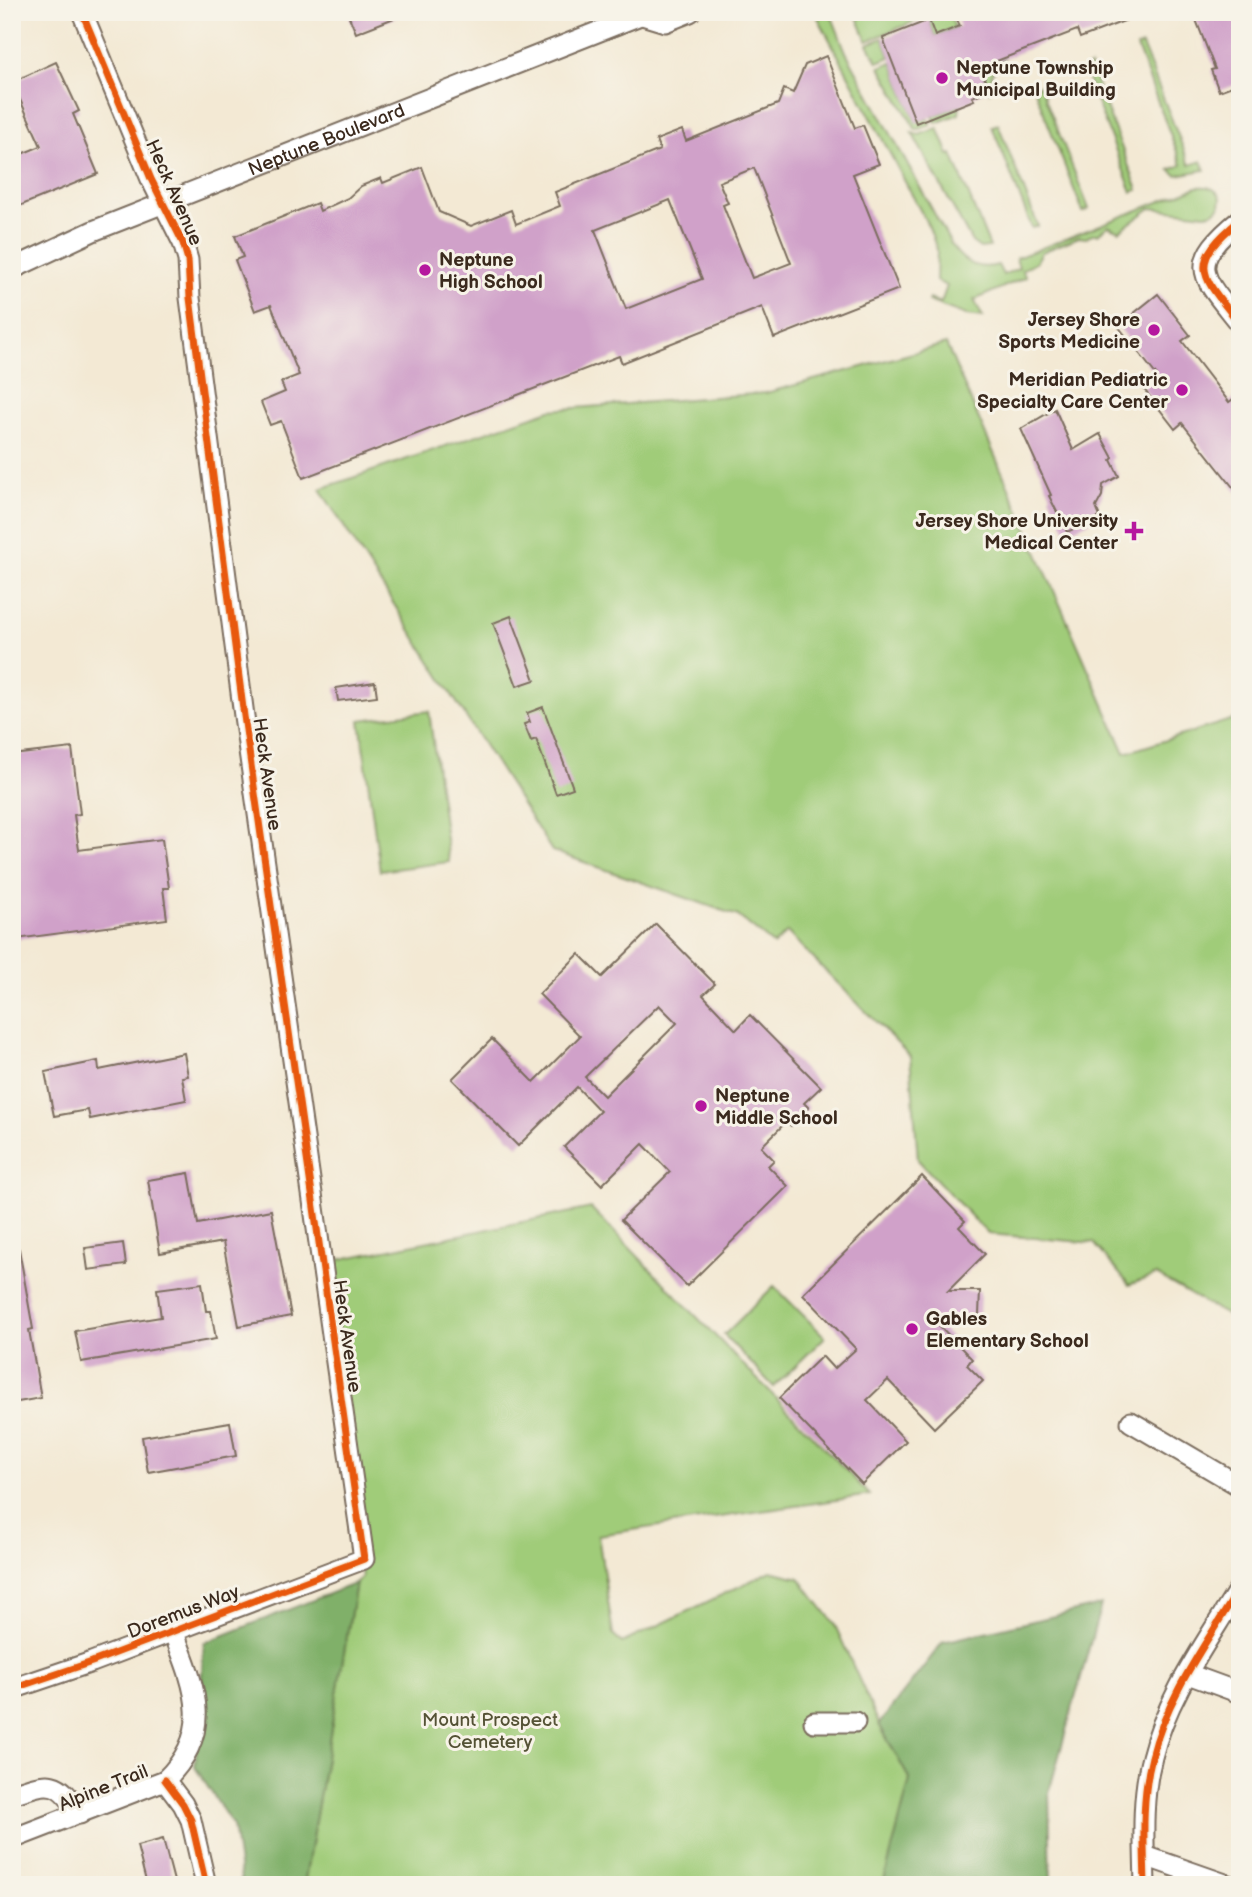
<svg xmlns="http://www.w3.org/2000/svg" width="1252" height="1897" viewBox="0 0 1252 1897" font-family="'Balsamiq Sans',sans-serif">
  <rect width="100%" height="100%" fill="#f7f3e8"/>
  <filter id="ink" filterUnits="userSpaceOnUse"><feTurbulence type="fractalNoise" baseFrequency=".0143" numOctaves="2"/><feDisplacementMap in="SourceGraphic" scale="14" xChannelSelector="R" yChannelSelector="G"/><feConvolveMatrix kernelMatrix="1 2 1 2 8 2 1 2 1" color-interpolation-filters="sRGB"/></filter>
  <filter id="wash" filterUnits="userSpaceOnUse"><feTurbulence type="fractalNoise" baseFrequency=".00686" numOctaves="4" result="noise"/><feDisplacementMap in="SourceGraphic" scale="28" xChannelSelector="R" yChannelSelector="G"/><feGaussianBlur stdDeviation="1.57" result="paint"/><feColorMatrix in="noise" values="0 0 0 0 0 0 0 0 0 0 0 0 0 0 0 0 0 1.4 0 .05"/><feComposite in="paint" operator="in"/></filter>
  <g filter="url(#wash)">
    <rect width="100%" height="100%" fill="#f3e9d4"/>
    <g fill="#a0cc79" stroke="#6e7b4c" stroke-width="2">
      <path d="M815 12H830L846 52 951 244C962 262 977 271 998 265L1003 275 1019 268 1016 258 1197 187C1207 186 1215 187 1221 197L1220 206 1214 212 1206 214 1151 208 1119 231 1108 226 1098 234H1092L1086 238 1079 237 1042 252 1037 261 1022 270 1026 277 974 300 983 317 966 315 928 301 929 299 941 303 947 286 936 281 937 250 929 227Z"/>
      <path d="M855 12H938L867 41Z"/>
      <path d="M949 13 955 28 935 36 929 20Z"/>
      <path d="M883 38 890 57 878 62 868 44Z"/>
      <path d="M1142 45 1190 165 1202 161 1205 170 1177 175 1170 170 1182 165 1137 47Z"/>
      <path d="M1005 58 992 73 989 90 981 67Z"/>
      <path d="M892 62 916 122 928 118 931 125 916 130 880 67Z"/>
      <path d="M1090 66 1138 190 1132 192 1084 69Z"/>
      <path d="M1040 85 1089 209 1083 212 1034 88Z"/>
      <path d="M960 105 959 114 936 123 933 116Z"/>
      <path d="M998 124 1038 226 1032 228 992 126Z"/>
      <path d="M938 128 949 155 952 154 990 247 980 248 972 242 912 133 919 135Z"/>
      <path d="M946 344 1125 753 1240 717V1323L1156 1275 1129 1285 1094 1243 988 1234 918 1160 910 1056 787 932 774 945 738 916 552 851 320 489 550 410 766 393Z"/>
      <path d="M429 711 449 862 380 871 360 720Z"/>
      <path d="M591 1208 870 1495 598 1535 613 1634 622 1643 771 1571 799 1578 834 1623 879 1724 910 1780 883 1885H304L356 1583 362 1578 322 1263Z"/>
      <path d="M774 1286 825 1337 774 1387 724 1335Z"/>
    </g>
    <g fill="#80b069" stroke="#5e6d44" stroke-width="2">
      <path d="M356 1583 304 1885H242L233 1826 195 1767 204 1643Z"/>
      <path d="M1101 1605 1049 1792 1051 1885H883L910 1780 879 1724 943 1642Z"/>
    </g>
    <g id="blocks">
      <g fill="#d0a1c9" fill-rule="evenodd">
        <path d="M347 12H407V13L356 33Z"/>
        <path d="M977 12H1144L1145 13 1080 38 1077 30 981 67 989 90 972 97 974 100 916 123 883 38 929 20 935 36 960 26 957 20Z"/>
        <path d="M1193 12H1240V83L1219 91 1211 70 1215 69Z"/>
        <path d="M826 56 855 128 863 125 879 164 853 174 899 289 774 338 762 307 622 363 619 356 303 478 281 421 270 425 261 402 285 392 281 382 299 375 271 305 255 311 235 260 243 257 235 236 317 203 320 211 348 198 361 186 381 178 383 183 422 167 439 212 471 226 511 210 516 224 560 206 555 192 660 150 656 140 682 130 686 141 778 104 784 89 793 93 805 65ZM754 168 791 263 752 278 723 205 728 203 719 182ZM670 200 702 279 626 309 595 230Z"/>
        <path d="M56 62 79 111 73 114 98 174 12 209V158L41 146 12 82Z"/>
        <path d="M1158 294 1190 335 1182 341 1229 402 1240 394V496L1182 423 1175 429 1143 388 1157 376 1118 326Z"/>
        <path d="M1055 409 1073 450 1100 434 1113 458 1111 460 1119 476 1103 485 1102 496 1096 507 1100 517 1067 532 1049 496 1051 495 1021 429Z"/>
        <path d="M511 616 535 680 517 686 493 623Z"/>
        <path d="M375 682 377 696 338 701 336 688Z"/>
        <path d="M543 707 573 788 556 794 536 739 531 741 524 724 530 722 527 713Z"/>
        <path d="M72 748 80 814 74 815 79 850 162 839 169 888H163L167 919 17 939 15 927 12 928V755Z"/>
        <path d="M656 924 715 984 703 995 736 1030 750 1015 821 1087 804 1103 809 1108 791 1126 786 1122 761 1147 774 1160 768 1166 788 1186 687 1286 621 1220 670 1172 643 1144 602 1185 564 1147 600 1111 577 1087 518 1146 452 1079 492 1039 534 1082 580 1036 539 994 579 954 602 977ZM659 1005 677 1023 604 1096 585 1077Z"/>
        <path d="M184 1053 188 1076 182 1077 186 1100 90 1119 88 1110 54 1116 45 1072 98 1061 99 1070Z"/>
        <path d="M189 1173 198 1224 271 1210 291 1316 239 1326 223 1242 160 1253 148 1180Z"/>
        <path d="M922 1176 965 1221 959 1227 985 1254 948 1291H980L979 1315 932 1318 972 1359 967 1365 983 1381 934 1428 888 1380 867 1400 906 1441 862 1484 779 1398 822 1356 834 1369 856 1349 803 1294Z"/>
        <path d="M123 1243 126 1265 88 1270 85 1248Z"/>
        <path d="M19 1249 33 1329 29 1330 41 1398 12 1403V1250Z"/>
        <path d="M202 1283 206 1311H211L216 1339 81 1362 75 1331 161 1317 157 1289Z"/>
        <path d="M230 1422 236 1456 148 1472 142 1437Z"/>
        <path d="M163 1839 175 1885H147L137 1846Z"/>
      </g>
    </g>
  </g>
  <g filter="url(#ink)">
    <use href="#blocks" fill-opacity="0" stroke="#7b6d5e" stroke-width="2"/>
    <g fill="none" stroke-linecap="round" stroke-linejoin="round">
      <g stroke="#7b6d5e" stroke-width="23">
        <g id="minor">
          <path d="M642 15 665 22 690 12"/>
          <path d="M1240 220C1185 265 1202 276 1240 324"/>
          <path id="s1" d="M12 269 93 231 648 12"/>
          <path d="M1131 1422 1240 1486"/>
          <path d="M1188 1674 1240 1693"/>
          <path d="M12 1689 92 1662 364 1559 244 716 190 298 188 260 183 243 151 179 82 12"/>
          <path d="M814 1722H855"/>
          <path d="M165 1780 183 1804 191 1820 206 1885"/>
          <path d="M12 1794C50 1781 58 1778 80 1814"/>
          <path d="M12 1839 165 1780C215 1732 195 1687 173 1631"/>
          <path d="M1145 1856 1228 1885"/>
          <path d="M1145 1885C1144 1843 1141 1798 1152 1757 1167 1695 1208 1641 1240 1587"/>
        </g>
      </g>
      <use href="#minor" stroke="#fff" stroke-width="19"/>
      <g stroke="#f7f3e8" stroke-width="11">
        <g id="cycleway">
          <path d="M1240 220C1185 265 1202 276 1240 324"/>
          <path d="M12 1689 92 1662 364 1559 244 716 190 298 188 260 183 243 151 179 82 12"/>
          <path d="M165 1780 183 1804 191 1820 206 1885"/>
          <path d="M1145 1885C1144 1843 1141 1798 1152 1757 1167 1695 1208 1641 1240 1587"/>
        </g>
      </g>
      <use href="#cycleway" stroke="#e8590c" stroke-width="7"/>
    </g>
  </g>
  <g fill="#b5179e" stroke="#f7f3e8" stroke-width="2.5">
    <circle cx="942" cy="78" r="7"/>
    <circle cx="425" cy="270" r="7"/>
    <circle cx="1154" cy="330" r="7"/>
    <circle cx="1182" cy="390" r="7"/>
    <path d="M1130.5 520.5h7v7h7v7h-7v7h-7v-7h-7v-7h7z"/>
    <circle cx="701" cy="1106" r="7"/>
    <circle cx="912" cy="1329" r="7"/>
  </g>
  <g text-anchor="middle" stroke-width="6" stroke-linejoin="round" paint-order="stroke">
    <g font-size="19" font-weight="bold" fill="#3b2a1e" stroke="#f7f3e8" text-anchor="start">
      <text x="956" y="74">Neptune Township<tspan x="956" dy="22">Municipal Building</tspan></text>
      <text x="439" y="266">Neptune<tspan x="439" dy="22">High School</tspan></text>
      <text x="1140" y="326" text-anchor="end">Jersey Shore<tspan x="1140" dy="22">Sports Medicine</tspan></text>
      <text x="1168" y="386" text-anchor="end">Meridian Pediatric<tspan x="1168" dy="22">Specialty Care Center</tspan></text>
      <text x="1118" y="527" text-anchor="end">Jersey Shore University<tspan x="1118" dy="22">Medical Center</tspan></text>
      <text x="715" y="1102">Neptune<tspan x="715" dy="22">Middle School</tspan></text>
      <text x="926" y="1325">Gables<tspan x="926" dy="22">Elementary School</tspan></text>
    </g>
    <g font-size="19" fill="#3b2a1e" stroke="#f7f3e8">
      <text dy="7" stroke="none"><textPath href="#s1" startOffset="340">Neptune Boulevard</textPath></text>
      <text transform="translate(175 192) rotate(66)" y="7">Heck Avenue</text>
      <text transform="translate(268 774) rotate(82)" y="7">Heck Avenue</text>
      <text transform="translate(348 1336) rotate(82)" y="7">Heck Avenue</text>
      <text transform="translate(183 1611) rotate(-21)" y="7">Doremus Way</text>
      <text transform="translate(103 1787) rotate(-22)" y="7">Alpine Trail</text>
    </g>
    <g font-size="19" fill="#545235" stroke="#f7f3e8">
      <text x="490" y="1726">Mount Prospect<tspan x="490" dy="22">Cemetery</tspan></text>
    </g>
  </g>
  <rect width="1252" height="1897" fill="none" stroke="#f7f3e8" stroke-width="42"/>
</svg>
